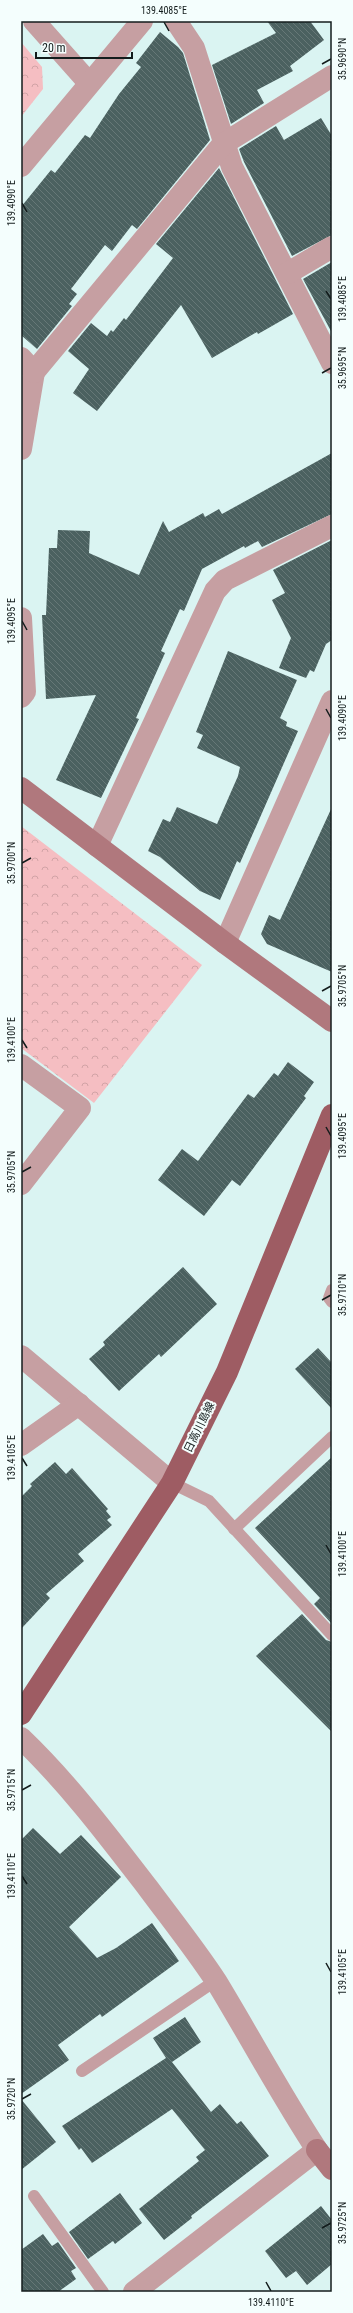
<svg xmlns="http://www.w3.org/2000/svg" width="353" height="2313" viewBox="0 0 353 2313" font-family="'Roboto Condensed','Noto Sans JP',sans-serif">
  <defs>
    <pattern id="forest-crowns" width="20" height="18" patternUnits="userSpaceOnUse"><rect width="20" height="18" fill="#f5bec2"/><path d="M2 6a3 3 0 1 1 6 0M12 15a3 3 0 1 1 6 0" fill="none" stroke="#d1a3a6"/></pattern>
    <pattern id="building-back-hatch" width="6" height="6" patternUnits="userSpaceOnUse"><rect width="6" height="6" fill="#4b6160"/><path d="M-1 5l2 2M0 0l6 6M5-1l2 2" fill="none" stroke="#667877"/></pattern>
  </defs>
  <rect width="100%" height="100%" fill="#daf4f2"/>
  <g fill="url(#forest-crowns)">
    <path d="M21 42 42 67 43 89 21 117Z"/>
    <path d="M21 826 202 965 94 1103 21 1048Z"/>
  </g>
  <g fill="url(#building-back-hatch)">
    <path d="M267 21H310L324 40 290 66 293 71 257 90 264 103 231 124 212 65 276 33Z"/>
    <path d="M160 32 178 47 183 53 210 140 137 229 132 225 112 251 105 245 71 289 77 294 69 304 72 306 37 349 21 335V207L51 170 55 173 85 135 90 138 119 94 141 67 136 63Z"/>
    <path d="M321 118 332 136V235L292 256 244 162 239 149 276 126 284 140Z"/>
    <path d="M219 168 293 314 258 334 257 332 212 358 181 305 97 411 73 393 89 369 68 351 91 323 107 336 111 330 113 332 124 318 126 320 173 258 156 244Z"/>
    <path d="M332 262V333L303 279Z"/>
    <path d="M332 453V514L262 547 258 541 245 548 244 546 202 569 184 611 180 609 161 651 165 653 136 718 139 719 101 798 56 780 96 695 46 699 42 615H46L49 548H57L58 530 90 531 89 553 139 575 163 521 169 532 203 513 205 517 219 509 222 514Z"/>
    <path d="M332 540V640L326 644 314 672 310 670 306 678 279 668 291 638 272 600 285 593 273 570Z"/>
    <path d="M228 651 297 680 280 718 287 722 286 726 298 731 240 863 237 861 220 900 200 891 160 857 148 851 163 819 170 822 177 807 217 824 238 776 240 767 197 748 203 735 196 732Z"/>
    <path d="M332 807V972L267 944 261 934 269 915 280 920Z"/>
    <path d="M288 1062 314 1082 304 1096 306 1098 240 1186 232 1180 204 1216 158 1180 182 1149 198 1161 248 1094 254 1098 274 1073 278 1076Z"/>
    <path d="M183 1267 217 1304 161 1357 159 1354 119 1391 89 1359 105 1345 103 1342Z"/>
    <path d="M318 1348 332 1363V1409L295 1369Z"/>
    <path d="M332 1457V1624L314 1604 320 1598 255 1528Z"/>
    <path d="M55 1462 66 1474 72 1468 108 1509 106 1511 111 1517 107 1520 112 1525 78 1554 84 1561 46 1594 50 1598 21 1629V1497L32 1486 30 1484Z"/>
    <path d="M302 1614 326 1640 332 1642V1732L256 1656Z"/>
    <path d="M33 1828 60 1854 81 1835 121 1877 69 1927 97 1958 116 1948 152 1923 179 1961 102 2017 100 2014 58 2045 69 2060 21 2094V1840Z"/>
    <path d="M185 2017 201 2042 172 2062 211 2112 220 2104 237 2124 241 2121 269 2156 191 2216 192 2218 164 2240 139 2209 199 2161 196 2157 205 2150 172 2109 92 2163 81 2148 79 2150 62 2126 166 2058 153 2038Z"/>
    <path d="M21 2099 56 2142 21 2170Z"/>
    <path d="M120 2193 142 2223 115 2244 113 2241 88 2259 69 2232Z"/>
    <path d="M321 2206 332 2220V2264L307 2285 296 2271 286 2278 265 2251Z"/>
    <path d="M43 2234 52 2246 58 2242 76 2268 71 2271 76 2279 58 2292H21V2250Z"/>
  </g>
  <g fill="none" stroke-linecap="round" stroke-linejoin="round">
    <g stroke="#c69fa2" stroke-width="12">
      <path d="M332 1290 329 1298 332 1302"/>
      <path d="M172 1483 209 1501 332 1635"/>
      <path d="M234 1529 332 1437"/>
      <path d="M82 2071 215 1981"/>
      <path d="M34 2196 103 2292"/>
    </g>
    <g stroke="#c69fa2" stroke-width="22">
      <path d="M34 21 89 83"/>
      <path d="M176 21 194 48 232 167 332 363"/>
      <path d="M21 166 142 21"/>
      <path d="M288 273 332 247"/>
      <path d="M21 358 34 372 21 449"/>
      <path d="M34 372 223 144 332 76"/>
      <path d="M21 618 25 692 21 697"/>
      <path d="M97 846 215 591 225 580 332 526"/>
      <path d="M225 943 332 701"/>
      <path d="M21 1065 80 1108 21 1184"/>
      <path d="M21 1356 172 1483"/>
      <path d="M21 1445 79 1404"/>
      <path d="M21 1738C68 1783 108 1836 148 1888 171 1919 195 1949 216 1981 250 2037 281 2095 317 2150L134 2292"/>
    </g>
    <g stroke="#b0787d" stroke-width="22">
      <path d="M21 788 225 943 332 1021"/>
      <path d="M317 2150 332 2169"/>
    </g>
    <path stroke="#9e5c63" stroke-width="22" d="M21 1714 172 1483 227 1372 332 1115"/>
  </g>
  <path fill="none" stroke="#131c1c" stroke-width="1.5" d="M164 22 169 31M322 64 331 59M22 203 27 212M326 291 331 299M322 373 331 368M22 621 27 630M326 709 331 718M22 863 31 858M322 991 331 986M22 1040 27 1048M326 1127 331 1136M22 1172 31 1167M322 1300 331 1295M22 1458 27 1466M326 1545 331 1554M22 1790 31 1785M22 1876 27 1884M326 1963 331 1972M22 2099 31 2094M322 2228 331 2223M266 2282 271 2291"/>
  <g text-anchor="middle" stroke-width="4" stroke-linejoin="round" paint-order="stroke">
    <g font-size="11" fill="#131c1c" stroke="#f4fefd">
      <text transform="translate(199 1427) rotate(-64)" y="4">日高川島線</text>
    </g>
  </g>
  <rect width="353" height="2313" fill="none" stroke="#f4fefd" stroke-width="44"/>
  <path d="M36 52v6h96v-6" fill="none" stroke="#131c1c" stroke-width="2"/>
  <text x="42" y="52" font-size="12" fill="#131c1c" stroke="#f4fefd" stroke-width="3" paint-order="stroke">20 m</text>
  <rect x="22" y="22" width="309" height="2269" fill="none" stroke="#131c1c" stroke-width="1.5"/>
  <g font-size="10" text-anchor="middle" fill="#131c1c">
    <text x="164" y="14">139.4085°E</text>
    <text transform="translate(342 59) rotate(-90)" y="4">35.9690°N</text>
    <text transform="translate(11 203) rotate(-90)" y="4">139.4090°E</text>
    <text transform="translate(342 299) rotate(-90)" y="4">139.4085°E</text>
    <text transform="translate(342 368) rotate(-90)" y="4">35.9695°N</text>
    <text transform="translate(11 621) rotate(-90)" y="4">139.4095°E</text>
    <text transform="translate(342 718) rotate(-90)" y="4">139.4090°E</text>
    <text transform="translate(11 863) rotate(-90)" y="4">35.9700°N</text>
    <text transform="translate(342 986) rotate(-90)" y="4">35.9705°N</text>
    <text transform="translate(11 1040) rotate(-90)" y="4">139.4100°E</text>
    <text transform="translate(342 1136) rotate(-90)" y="4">139.4095°E</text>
    <text transform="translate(11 1172) rotate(-90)" y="4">35.9705°N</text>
    <text transform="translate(342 1295) rotate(-90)" y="4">35.9710°N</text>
    <text transform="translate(11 1458) rotate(-90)" y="4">139.4105°E</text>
    <text transform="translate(342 1554) rotate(-90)" y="4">139.4100°E</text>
    <text transform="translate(11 1790) rotate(-90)" y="4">35.9715°N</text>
    <text transform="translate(11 1876) rotate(-90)" y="4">139.4110°E</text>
    <text transform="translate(342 1972) rotate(-90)" y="4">139.4105°E</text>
    <text transform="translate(11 2099) rotate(-90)" y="4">35.9720°N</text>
    <text transform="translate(342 2223) rotate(-90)" y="4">35.9725°N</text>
    <text x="271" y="2306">139.4110°E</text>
  </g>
</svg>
